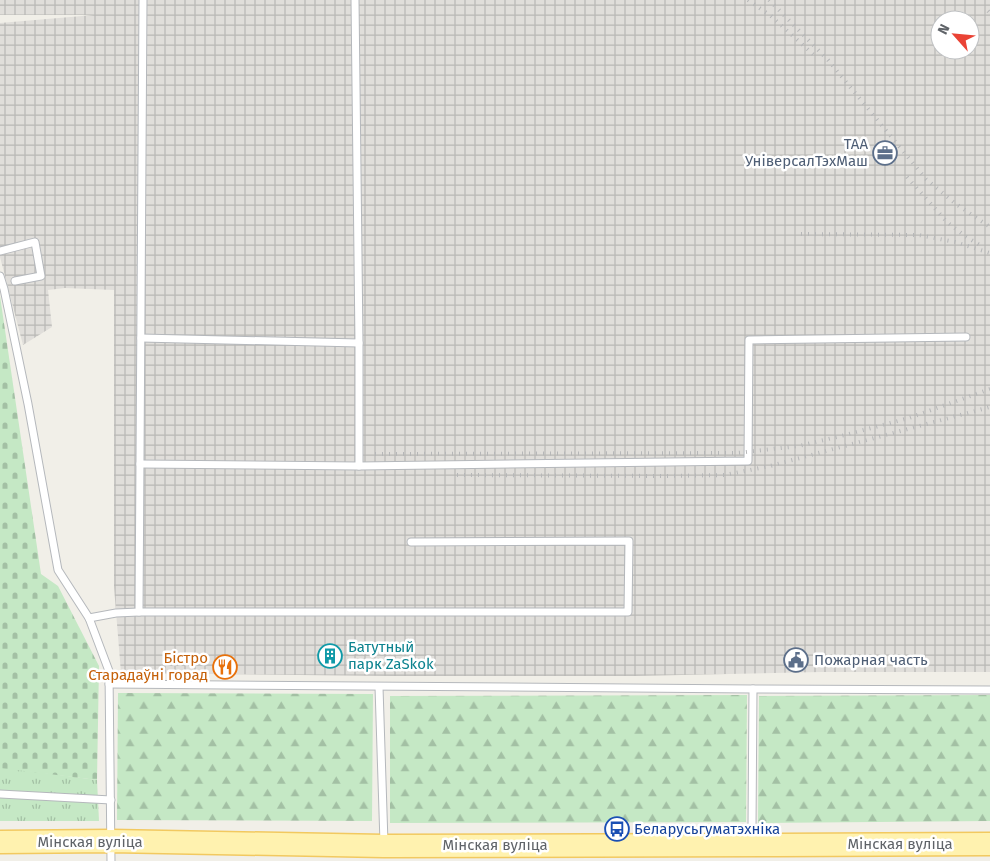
<svg xmlns="http://www.w3.org/2000/svg" width="990" height="861" viewBox="0 0 990 861" font-family="'Fira Sans',sans-serif">
  <defs>
    <pattern id="industrial-grid" width="8" height="8" patternUnits="userSpaceOnUse" patternTransform="scale(1.25)"><rect width="8" height="8" fill="#e0deda"/><path d="M0 4h8M4 0v8" fill="none" stroke="#b9b8b5"/></pattern>
    <pattern id="grass-tufts" width="24" height="20" patternUnits="userSpaceOnUse" patternTransform="scale(1.25)"><rect width="24" height="20" fill="#c5e8c5"/><path d="M3 7l-1-3M5 7V3M7 7l1-3M15 17l-1-3M17 17v-4M19 17l1-3" fill="none" stroke="#a3c0a4"/></pattern>
    <pattern id="forest-firs" width="22" height="20" patternUnits="userSpaceOnUse" patternTransform="scale(1.25)"><rect width="22" height="20" fill="#c5e8c5"/><path d="M5 1l3.5 6h-7zM16 11l3.5 6h-7z" fill="#a3c0a4"/></pattern>
    <pattern id="cemetery-stones" width="16" height="16" patternUnits="userSpaceOnUse" patternTransform="scale(1.25)"><rect width="16" height="16" fill="#c5e8c5"/><path d="M2 7V4a2 2 0 0 1 4 0v3zM10 15v-3a2 2 0 0 1 4 0v3z" fill="#a3c0a4"/></pattern>
  </defs>
  <rect width="100%" height="100%" fill="#f1efe8"/>
  <path fill="url(#industrial-grid)" fill-rule="evenodd" d="M0 0H990V672H821L635 676H391L121 673 114 587V290L65 288 48 290 52 327 23 345 0 257V23L94 15H0ZM940 20H970V50H940Z"/>
  <path fill="url(#grass-tufts)" d="M0 767 97 780 99 821H0Z"/>
  <g fill="url(#forest-firs)">
    <path d="M118 693 373 694 372 821 117 820Z"/>
    <path d="M747 695 746 822 390 823V696Z"/>
    <path d="M990 695V821L758 823 759 696Z"/>
  </g>
  <path fill="url(#cemetery-stones)" d="M0 296 41 574 58 586 99 666 97 780 0 768Z"/>
  <g fill="none" stroke-linecap="round" stroke-linejoin="round">
    <g stroke="#b5b8bc" stroke-width="9">
      <g id="service">
        <path d="M0 251 35 242 41 276 15 281"/>
        <path d="M0 276 4 289 28 404 58 570 89 618 109 671 111 861"/>
        <path d="M141 338 359 343 355 0"/>
        <path d="M140 464 359 466V343"/>
        <path d="M359 466 748 461 749 340 966 337"/>
        <path d="M139 612 143 0"/>
        <path d="M89 618 116 613 139 612H628L629 541 411 542"/>
        <path d="M109 684 753 689 752 828 754 842"/>
        <path d="M379 687 384 843"/>
        <path d="M753 689 990 690"/>
        <path d="M0 794 111 800"/>
      </g>
    </g>
    <g stroke="#f2c960" stroke-width="25">
      <path id="primary" d="M0 842 111 841 384 846 778 845 990 844"/>
    </g>
    <use href="#service" stroke="#fff" stroke-width="7"/>
    <use href="#primary" stroke="#fff2af" stroke-width="22"/>
    <g stroke="#b6b7b8" stroke-width="4" stroke-dasharray="1 6" stroke-linecap="butt">
      <path d="M748 0 771 16 815 56"/>
      <path d="M769 0 828 60 926 179 956 204 990 227"/>
      <path d="M988 11 990 13"/>
      <path d="M907 177 947 222 965 236 983 247"/>
      <path d="M801 234 919 235 955 242 990 253"/>
      <path d="M375 454 737 453 799 446 845 435 909 418 990 389"/>
      <path d="M457 475 666 476 725 475 770 466 990 407"/>
    </g>
  </g>
  <defs>
    <g id="office-ring" transform="scale(1.25)"><circle r="9.5" fill="#fff" stroke="#5c6f8a" stroke-width="1.5"/><path d="M-6-3h4V-5.5h4V-3h4V5H-6ZM-1-4.5V-3h2v-1.5ZM-6 0V1H6V0Z" fill="#5c6f8a"/></g>
    <g id="building-ring" transform="scale(1.25)"><circle r="9.5" fill="#fff" stroke="#0f9aa8" stroke-width="1.5"/><path d="M-4-6H4V6H1V3H-1V6H-4ZM-2.5-4.3h1.7v1.8h-1.7ZM.8-4.3h1.7v1.8H.8ZM-2.5-1h1.7V.8h-1.7ZM.8-1h1.7V.8H.8Z" fill="#0f9aa8"/></g>
    <g id="civic-ring" transform="scale(1.25)"><circle r="9.5" fill="#fff" stroke="#5c6f8a" stroke-width="1.5"/><path d="M-.6-6.5H3V-4.5H.6V-3L4-1V1h2V6H-6V1h2V-1L-.6-3ZM-1.2 2.5V6h2.4V2.5Z" fill="#5c6f8a"/></g>
    <g id="restaurant-ring" transform="scale(1.25)"><circle r="9.5" fill="#fff" stroke="#e8710a" stroke-width="1.5"/><path d="M-5-6h1v4h1v-4h1v4h1v-4h1v5L-1.5 .5V6h-2V.5L-5-1ZM5-6V6H3V1.5H1.5Q1.5-4 5-6Z" fill="#e8710a"/></g>
    <g id="bus-ring" transform="scale(1.25)"><circle r="9.5" fill="#fff" stroke="#1a4fb4" stroke-width="1.5"/><path d="M-5-6H5V4H4V6H2V4H-2V6H-4V4H-5ZM-3.5-4V0h7V-4ZM-3.5 1.2v1.5H-2V1.2ZM2 1.2v1.5H3.5V1.2Z" fill="#1a4fb4"/></g>
  </defs>
  <g fill-rule="evenodd">
    <use href="#office-ring" x="885" y="153"/>
    <use href="#building-ring" x="330" y="656"/>
    <use href="#civic-ring" x="796" y="660"/>
    <use href="#restaurant-ring" x="225" y="667"/>
    <use href="#bus-ring" x="617" y="829"/>
  </g>
  <g text-anchor="middle" stroke-width="5" stroke-linejoin="round" paint-order="stroke">
    <g font-size="15" fill="#4e5e75" stroke="#fff" text-anchor="end">
      <text x="868" y="149">ТАА<tspan x="868" dy="17">УніверсалТэхМаш</tspan></text>
      <text x="814" y="665" text-anchor="start">Пожарная часть</text>
    </g>
    <g font-size="15" fill="#0d838f" stroke="#fff" text-anchor="start">
      <text x="348" y="652">Батутный<tspan x="348" dy="17">парк ZaSkok</tspan></text>
    </g>
    <g font-size="15" fill="#c56008" stroke="#fff" text-anchor="end">
      <text x="208" y="663">Бістро<tspan x="208" dy="17">Старадаўні горад</tspan></text>
    </g>
    <g font-size="15" fill="#164399" stroke="#fff" text-anchor="start">
      <text x="634" y="834">Беларусьгуматэхніка</text>
    </g>
    <g font-size="15" fill="#5f6368" stroke="#fff">
      <text x="90" y="847">Мінская вуліца</text>
      <text x="900" y="849">Мінская вуліца</text>
      <text x="495" y="850">Мінская вуліца</text>
    </g>
  </g>
  <g transform="translate(955 35) rotate(297)"><circle r="24" fill="#ffffff" stroke="#bfc1c3"/>
  <path d="M0-4L9 19L0 12L-9 19Z" fill="#ea4335"/>
  <text y="-8" font-size="14" font-weight="bold" text-anchor="middle" fill="#5f6368">N</text>
  </g>
</svg>
